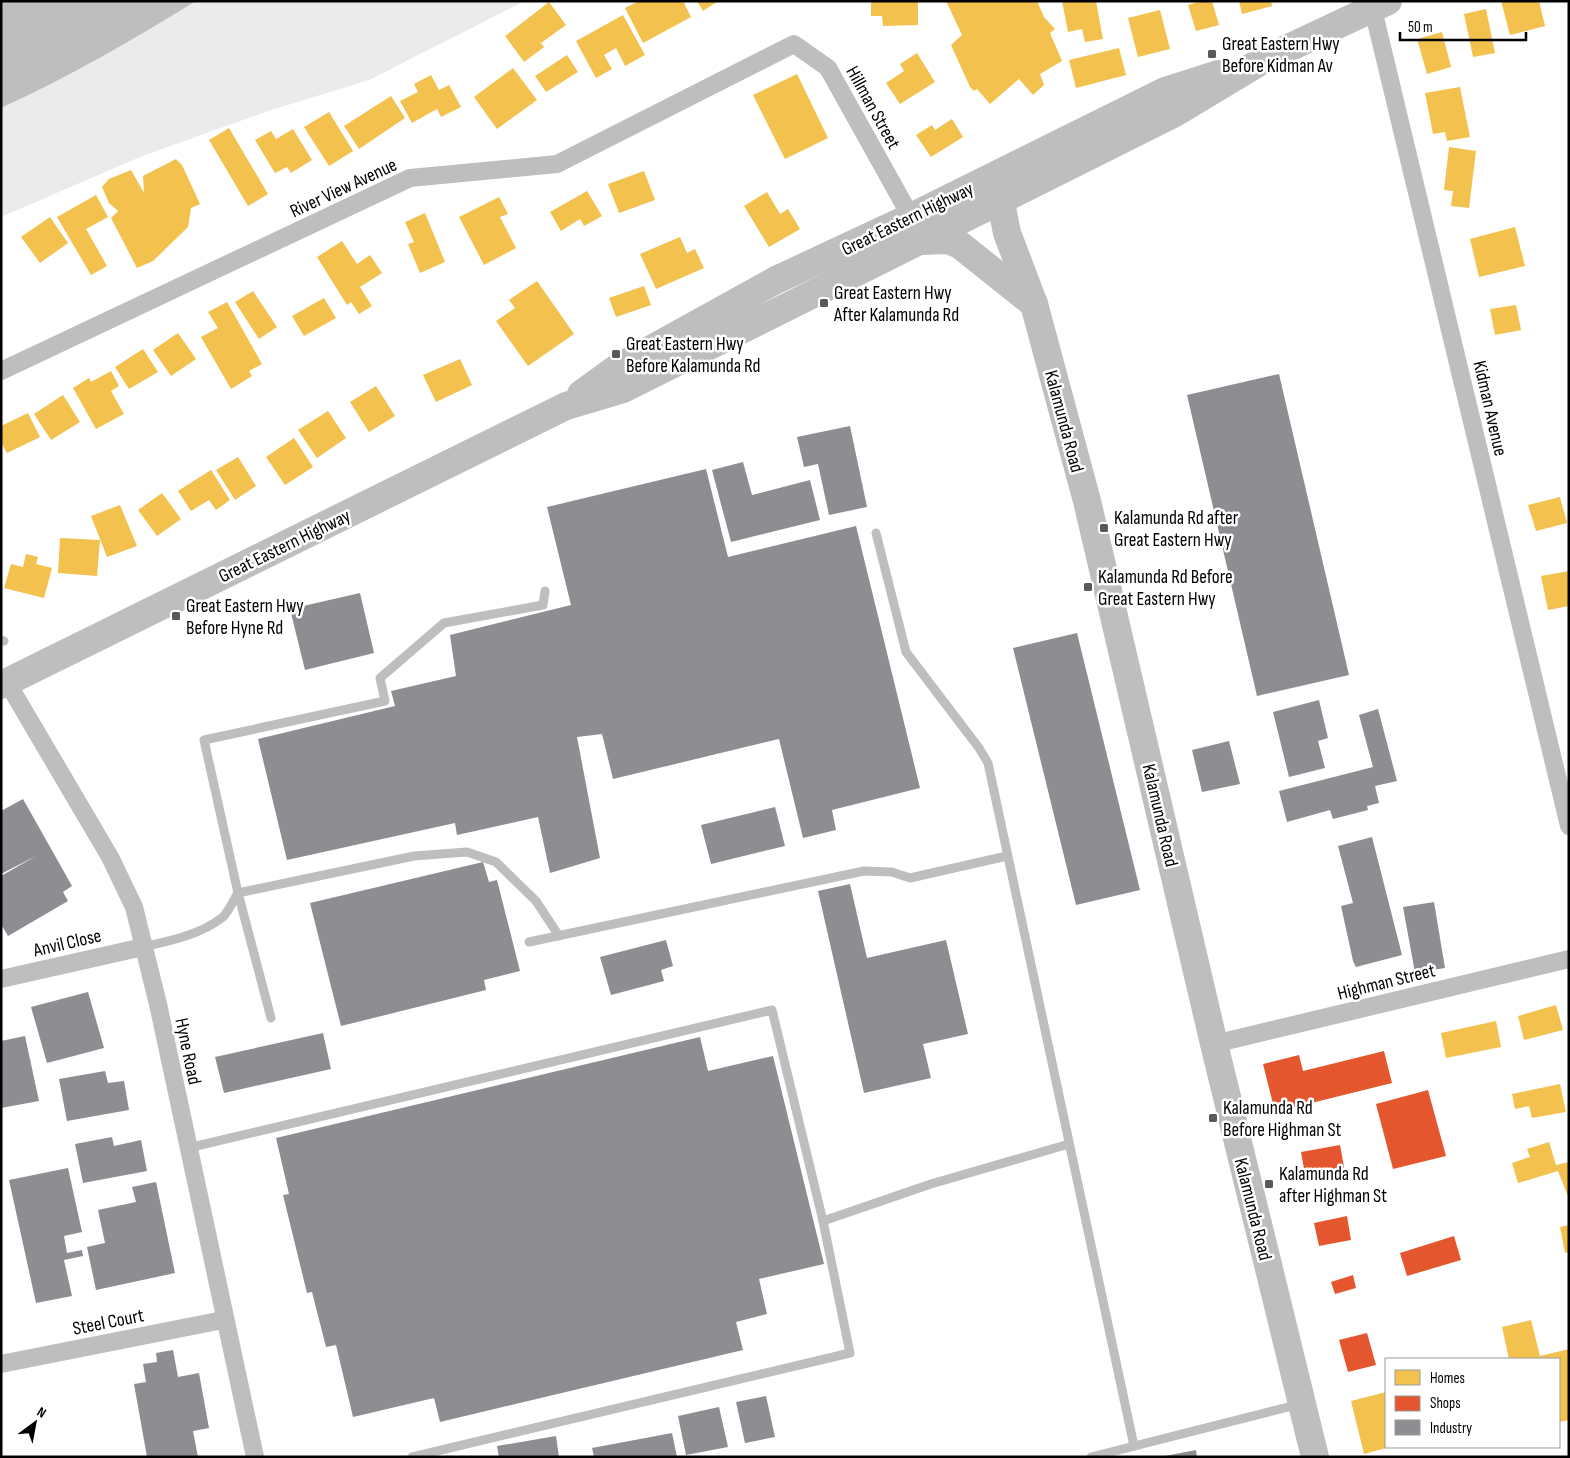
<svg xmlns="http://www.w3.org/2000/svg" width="1570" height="1458" viewBox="0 0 1570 1458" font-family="'Sofia Sans Condensed',sans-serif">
  <rect width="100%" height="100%" fill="#fff"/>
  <path fill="#ebebeb" d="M196 1H525L369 80 265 112 140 157 1 217V108C69 77 133 40 196 1Z"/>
  <path fill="#bebebe" d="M1 1H196C133 40 69 77 1 108Z"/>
  <g fill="#f2c14e">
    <path d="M639 1H683L691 17 643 43 625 8Z"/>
    <path d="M697 1H718L703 11Z"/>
    <path d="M871 1H918V25L883 26 882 16H871Z"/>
    <path d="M946 1H1037L1044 17 1055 29 1050 33 1062 61 1040 74 1044 85 1033 95 1019 79 990 104 977 89 974 91 970 87 951 45 962 35Z"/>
    <path d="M1062 1H1096L1103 39 1085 42 1082 29 1068 32Z"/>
    <path d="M1202 1H1212L1219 25 1196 31 1188 5Z"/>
    <path d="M1239 1H1271L1272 6 1242 14Z"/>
    <path d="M1501 1H1539L1545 26 1510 35Z"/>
    <path d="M549 2 566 25 541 43 544 47 524 62 505 36Z"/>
    <path d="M1486 9 1495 53 1473 57 1464 14Z"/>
    <path d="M1160 10 1170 49 1138 57 1128 18Z"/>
    <path d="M623 15 645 55 625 66 616 48 604 55 612 69 596 78 576 41Z"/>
    <path d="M1442 32 1451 67 1427 74 1417 39Z"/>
    <path d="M1119 48 1126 75 1076 88 1069 60Z"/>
    <path d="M917 53 935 82 900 104 886 83 904 71 900 64Z"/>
    <path d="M567 55 578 72 546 92 535 76Z"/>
    <path d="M513 68 537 100 497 129 474 97Z"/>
    <path d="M797 74 828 138 785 159 753 95Z"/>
    <path d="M431 75 439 90 449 85 461 107 441 117 437 109 412 123 400 101 418 92 414 84Z"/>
    <path d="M1460 87 1470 137 1447 141 1445 132 1433 134 1425 93Z"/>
    <path d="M391 96 405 118 359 149 344 126Z"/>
    <path d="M329 112 353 151 329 166 304 127Z"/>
    <path d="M952 119 963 137 931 157 916 135 932 125 935 130Z"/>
    <path d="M229 128 268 194 248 206 209 140Z"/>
    <path d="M293 129 312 160 291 173 287 167 275 173 255 140 271 131 276 139Z"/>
    <path d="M1449 147 1476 151 1469 208 1451 206 1453 191 1444 190Z"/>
    <path d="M176 159 182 165 200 204 191 208 188 227 153 261 137 268 111 218 118 211 109 203 102 187 109 179 131 170 144 193 143 176Z"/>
    <path d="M644 171 655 200 619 213 608 184Z"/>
    <path d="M587 191 602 216 584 226 580 219 561 231 550 212Z"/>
    <path d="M767 192 780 214 788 209 800 229 769 247 744 206Z"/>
    <path d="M96 195 108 217 86 229 107 266 91 275 57 217Z"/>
    <path d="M499 197 508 214 500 217 516 248 484 265 459 217Z"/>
    <path d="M425 213 445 262 420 273 408 244 414 242 405 222Z"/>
    <path d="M50 217 68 243 40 263 21 237Z"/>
    <path d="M1515 227 1525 266 1479 277 1470 239Z"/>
    <path d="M680 237 687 253 695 249 704 268 656 289 640 254Z"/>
    <path d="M342 241 357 264 370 255 382 273 360 287 372 306 359 314 351 302 347 305 317 257Z"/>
    <path d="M537 281 574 334 528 366 496 321 515 308 509 300Z"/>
    <path d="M644 286 651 305 616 317 609 298Z"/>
    <path d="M253 291 277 327 259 339 235 302Z"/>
    <path d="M324 298 336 318 304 336 292 316Z"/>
    <path d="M227 302 262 364 249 371 252 376 231 389 201 337 218 328 208 312Z"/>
    <path d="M1516 305 1521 330 1495 335 1490 309Z"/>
    <path d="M178 333 196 359 171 376 153 350Z"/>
    <path d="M143 349 158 372 129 389 115 367Z"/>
    <path d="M460 359 472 385 436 402 423 375Z"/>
    <path d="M111 371 119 386 111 391 124 414 96 429 73 388 89 378 91 382Z"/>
    <path d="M376 386 395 416 369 432 350 402Z"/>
    <path d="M63 395 80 422 51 440 34 414Z"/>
    <path d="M328 411 346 438 317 458 298 430Z"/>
    <path d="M28 413 40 437 7 453 1 442V426Z"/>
    <path d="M294 438 313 467 285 485 266 457Z"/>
    <path d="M238 457 256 486 235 500 216 470Z"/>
    <path d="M211 470 230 500 216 510 209 500 191 511 178 491Z"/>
    <path d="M162 493 181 519 157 536 138 510Z"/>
    <path d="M1560 497 1567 523 1536 531 1528 505Z"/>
    <path d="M120 505 137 546 107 557 91 516Z"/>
    <path d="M60 538 100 540 97 576 58 573Z"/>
    <path d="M26 554 38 557 36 564 52 568 44 598 4 588 11 564 23 567Z"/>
    <path d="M1569 571V606L1548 610 1541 576Z"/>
    <path d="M1556 1005 1563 1030 1524 1040 1518 1016Z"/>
    <path d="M1496 1021 1501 1047 1446 1058 1441 1033Z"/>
    <path d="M1560 1084 1566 1112 1532 1118 1529 1106 1515 1109 1512 1094Z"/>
    <path d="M1549 1142 1556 1165 1569 1162V1199L1558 1171 1518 1183 1512 1163 1530 1157 1527 1149Z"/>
    <path d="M1569 1225V1252L1565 1253 1560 1227Z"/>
    <path d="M1531 1320 1540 1356 1569 1349V1420L1559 1422V1359H1509L1502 1327Z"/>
    <path d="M1386 1392V1448L1364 1454 1351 1401Z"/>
  </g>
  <g fill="#e4572e">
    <path d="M1384 1051 1392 1083 1275 1112 1263 1064 1299 1055 1303 1071Z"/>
    <path d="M1428 1090 1446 1156 1393 1169 1376 1104Z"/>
    <path d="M1340 1145 1345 1172 1306 1180 1301 1152Z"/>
    <path d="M1347 1216 1351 1240 1319 1246 1314 1223Z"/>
    <path d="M1454 1236 1461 1260 1407 1276 1400 1253Z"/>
    <path d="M1353 1275 1356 1288 1335 1294 1331 1282Z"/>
    <path d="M1367 1333 1376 1365 1348 1372 1339 1340Z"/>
  </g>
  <g fill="#8d8d92">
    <path d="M1279 374 1349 675 1257 696 1187 395Z"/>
    <path d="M850 426 867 507 829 515 818 464 804 467 797 437Z"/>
    <path d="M743 462 752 495 810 480 820 520 731 542 712 470Z"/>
    <path d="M706 469 728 557 856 526 920 788 832 810 836 830 803 838 779 739 613 779 602 734 577 737 600 858 550 873 538 817 457 835 455 823 287 860 258 739 395 706 391 691 456 676 450 635 571 605 547 507Z"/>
    <path d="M360 593 374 653 305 670 290 609Z"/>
    <path d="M1077 633 1140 890 1076 905 1013 648Z"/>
    <path d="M1319 700 1328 738 1318 741 1325 768 1289 777 1273 712Z"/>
    <path d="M1378 709 1397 781 1375 786 1379 803 1367 806 1368 810 1333 819 1330 810 1287 822 1279 791 1373 767 1359 715Z"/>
    <path d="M1229 741 1240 784 1202 792 1192 750Z"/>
    <path d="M23 799 72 886 63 892 68 901 8 936 1 924V876L36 856 1 874V811Z"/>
    <path d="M775 807 785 846 711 864 701 825Z"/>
    <path d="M1372 837 1402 955 1356 967 1353 961 1341 906 1353 903 1338 846Z"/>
    <path d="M483 862 489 882 497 880 520 971 484 980 486 990 341 1026 310 903Z"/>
    <path d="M850 884 867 958 946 940 968 1034 923 1044 931 1078 864 1093 818 891Z"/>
    <path d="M1434 902 1445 968 1415 973 1403 907Z"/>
    <path d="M666 940 673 966 661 970 664 981 611 995 600 957Z"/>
    <path d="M88 992 104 1048 47 1063 31 1007Z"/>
    <path d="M323 1033 331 1069 224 1093 215 1057Z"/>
    <path d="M25 1036 39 1101 1 1108V1041Z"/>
    <path d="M700 1037 708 1071 773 1056 824 1264 759 1279 767 1314 736 1322 743 1350 440 1422 434 1398 353 1417 336 1345 326 1347 312 1292 307 1293 283 1195 289 1194 276 1138Z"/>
    <path d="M105 1071 108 1083 124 1081 129 1110 67 1121 59 1079Z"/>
    <path d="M112 1137 114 1146 141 1140 147 1171 83 1183 75 1144Z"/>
    <path d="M68 1168 82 1232 64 1236 67 1253 82 1250 83 1256 64 1260 72 1296 36 1303 9 1180Z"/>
    <path d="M156 1182 175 1273 96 1290 87 1247 105 1243 98 1210 136 1202 132 1187Z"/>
    <path d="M173 1350 178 1377 199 1373 209 1428 193 1431 198 1457H147L134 1384 146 1382 143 1364 157 1362 156 1353Z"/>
    <path d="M766 1396 775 1437 745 1443 736 1402Z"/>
    <path d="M719 1407 728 1447 686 1455 678 1416Z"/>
    <path d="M672 1433 677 1457H594L592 1448Z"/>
    <path d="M556 1436 559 1457H499L497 1446Z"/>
    <path d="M1196 1450 1197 1457H1165V1456Z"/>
  </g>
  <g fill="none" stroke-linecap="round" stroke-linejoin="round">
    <g stroke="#bebebe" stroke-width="9">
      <path d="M876 533 906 652 979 748 988 763 1134 1446"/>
      <path d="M1 640 4 641"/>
      <path d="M529 942 864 871 892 872 910 878 1007 856"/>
      <path d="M143 947C170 941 200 935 223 917 229 911 233 901 238 893L414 856 467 852 496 862 536 901 559 936"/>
      <path d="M271 1018 238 893 204 740 385 701 380 678 444 623 543 605 545 591"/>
      <path d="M188 1148 772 1010 823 1221 850 1353 412 1457"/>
      <path d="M823 1221 931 1184 1069 1144"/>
      <path d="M1091 1457 1300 1404"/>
    </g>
    <g stroke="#bebebe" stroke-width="18">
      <path d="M1371 1 1569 826"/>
      <path d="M1 371 410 178 557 164 794 44 828 68 911 217"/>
      <path d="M7 682 110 857 134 907 158 1004 255 1457"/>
      <path d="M1 979 143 947"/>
      <path d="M1214 1044 1569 959"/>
      <path d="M1 1364 223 1320"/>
    </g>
    <path stroke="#bebebe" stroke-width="28" d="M991 180 1001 202 1007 233 1034 304 1087 501 1214 1044 1315 1457"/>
    <g stroke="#bebebe" stroke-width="28">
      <path d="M922 241 948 240 960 245 1034 304"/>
      <path d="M581 394 617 368 776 280 911 217 1165 91 1218 74"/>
      <path d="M1 685 566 406 623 389 1175 113 1263 60 1388 1"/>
    </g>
  </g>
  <g fill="#595959" stroke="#fff" stroke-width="2">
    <rect x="1207" y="49" width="10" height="10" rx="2.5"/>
    <rect x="819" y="298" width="10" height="10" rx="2.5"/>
    <rect x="611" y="349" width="10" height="10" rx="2.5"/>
    <rect x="1099" y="523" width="10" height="10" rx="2.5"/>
    <rect x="1083" y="582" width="10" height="10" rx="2.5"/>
    <rect x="171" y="611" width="10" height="10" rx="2.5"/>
    <rect x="1208" y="1113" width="10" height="10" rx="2.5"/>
    <rect x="1264" y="1179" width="10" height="10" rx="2.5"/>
  </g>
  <g text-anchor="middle" stroke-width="5" stroke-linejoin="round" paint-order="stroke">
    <g font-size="19" fill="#000" stroke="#fff" text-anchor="start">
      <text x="1222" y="50">Great Eastern Hwy<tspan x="1222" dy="22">Before Kidman Av</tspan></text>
      <text x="834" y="299">Great Eastern Hwy<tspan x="834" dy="22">After Kalamunda Rd</tspan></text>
      <text x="626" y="350">Great Eastern Hwy<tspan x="626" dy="22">Before Kalamunda Rd</tspan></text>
      <text x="1114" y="524">Kalamunda Rd after<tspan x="1114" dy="22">Great Eastern Hwy</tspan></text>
      <text x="1098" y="583">Kalamunda Rd Before<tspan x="1098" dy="22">Great Eastern Hwy</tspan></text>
      <text x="186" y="612">Great Eastern Hwy<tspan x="186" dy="22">Before Hyne Rd</tspan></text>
      <text x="1223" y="1114">Kalamunda Rd<tspan x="1223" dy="22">Before Highman St</tspan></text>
      <text x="1279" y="1180">Kalamunda Rd<tspan x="1279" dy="22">after Highman St</tspan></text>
    </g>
    <g font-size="19" fill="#000" stroke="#fff">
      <text transform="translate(874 107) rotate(61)" y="7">Hillman Street</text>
      <text transform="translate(343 187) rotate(-25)" y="7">River View Avenue</text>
      <text transform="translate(907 218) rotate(-26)" y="7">Great Eastern Highway</text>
      <text transform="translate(1491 408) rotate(77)" y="7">Kidman Avenue</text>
      <text transform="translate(1065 421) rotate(75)" y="7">Kalamunda Road</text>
      <text transform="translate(284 545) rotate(-26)" y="7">Great Eastern Highway</text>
      <text transform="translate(1161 815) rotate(77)" y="7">Kalamunda Road</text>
      <text transform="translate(67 942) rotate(-13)" y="7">Anvil Close</text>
      <text transform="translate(1386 981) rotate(-14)" y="7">Highman Street</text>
      <text transform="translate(189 1051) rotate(78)" y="7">Hyne Road</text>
      <text transform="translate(1254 1209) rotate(76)" y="7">Kalamunda Road</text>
      <text transform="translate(108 1321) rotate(-11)" y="7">Steel Court</text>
    </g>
  </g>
  <rect width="1570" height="1458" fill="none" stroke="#000000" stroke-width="5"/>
  <rect x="1385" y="1358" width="175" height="90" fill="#ffffff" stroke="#999999"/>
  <rect x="1395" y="1370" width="25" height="15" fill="#f2c14e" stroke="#999999"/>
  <text x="1430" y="1383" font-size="15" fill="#000000">Homes</text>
  <rect x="1395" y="1396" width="25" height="15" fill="#e4572e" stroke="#999999"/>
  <text x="1430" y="1408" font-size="15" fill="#000000">Shops</text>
  <rect x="1395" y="1420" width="25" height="15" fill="#8d8d92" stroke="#999999"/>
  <text x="1430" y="1433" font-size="15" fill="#000000">Industry</text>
  <g transform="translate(35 1423) rotate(32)" stroke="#ffffff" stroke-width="4" paint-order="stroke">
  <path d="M0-4L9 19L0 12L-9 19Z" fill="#000000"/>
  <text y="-8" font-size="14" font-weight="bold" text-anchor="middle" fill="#000000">N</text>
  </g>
  <path d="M1400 32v8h126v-8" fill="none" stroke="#000000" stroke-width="2.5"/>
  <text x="1408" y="32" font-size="15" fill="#000000" stroke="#ffffff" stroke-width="4" paint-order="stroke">50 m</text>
</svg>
